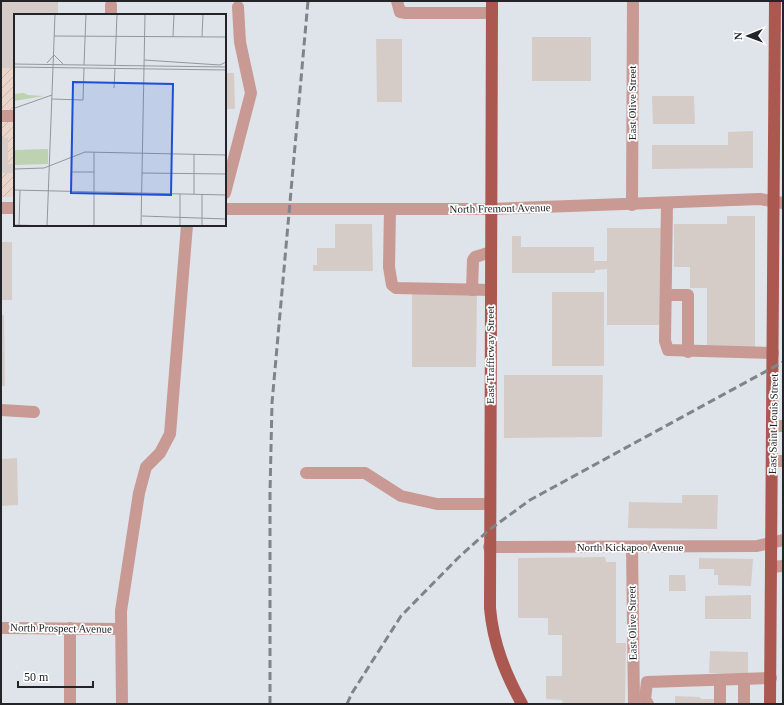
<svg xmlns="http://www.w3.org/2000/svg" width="784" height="705" viewBox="0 0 784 705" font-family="Georgia,serif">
  <defs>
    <pattern id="industrial-furrows" width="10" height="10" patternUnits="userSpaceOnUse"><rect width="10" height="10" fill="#ebd4c9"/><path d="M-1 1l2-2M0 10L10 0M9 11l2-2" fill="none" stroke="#c9b6ad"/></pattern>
  </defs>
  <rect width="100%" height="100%" fill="#dfe4eb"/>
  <rect fill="url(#industrial-furrows)" x="1" y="68" width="14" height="129"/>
  <g fill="#d5ccc8">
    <path d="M1 1H58V15H15V68H1Z"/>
    <rect x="532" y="37" width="59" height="44"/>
    <path d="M376 39H402V102H377Z"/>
    <path d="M225 73H234L235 109H225Z"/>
    <path d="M652 96H694L695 124H653Z"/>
    <path d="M753 131V168L652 169V145H728V132Z"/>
    <path d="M1 138H8V164H15V173H1Z"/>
    <path d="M727 216H755V349H707V288H690V267H674V224H727Z"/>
    <path d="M335 224H372L373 271H313V265H317V248H335Z"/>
    <path d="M607 228H662L663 325H607V269L595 270V273H512V236H521V247H594V261H607Z"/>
    <rect x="1" y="242" width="11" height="58"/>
    <rect x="552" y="292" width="52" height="74"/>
    <path d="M412 293H477L476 367H412Z"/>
    <path d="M1 315H4L5 386H1Z"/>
    <path d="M504 375H603L602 437 504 438Z"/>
    <path d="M17 458 18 505 1 506V459Z"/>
    <path d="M682 495H718L717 529 628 528 629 502 682 503Z"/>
    <path d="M605 557 606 562H616V643H626L625 704H563L562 700 546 699V676H562V635H548V618H518V558Z"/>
    <path d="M699 558 753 559 751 586 718 585V575H714V569H699Z"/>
    <path d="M669 575H685L686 591H669Z"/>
    <path d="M751 595V619H705V596Z"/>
    <path d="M710 651 748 652V674L709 673Z"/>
    <path d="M675 696 700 697 701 699H716V704H675Z"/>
  </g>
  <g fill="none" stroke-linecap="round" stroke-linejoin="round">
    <g stroke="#c99993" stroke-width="12">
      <path d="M397 1 400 12 406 13H492"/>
      <path d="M111 5V15"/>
      <path d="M1 116H15"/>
      <path d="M225 193 251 93 240 42 238 7"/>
      <path d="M667 204 665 341 668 350 773 353"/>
      <path d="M632 205 633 1"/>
      <path d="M1 208H15"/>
      <path d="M225 209H491L760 199 783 203"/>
      <path d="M390 209 389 267 392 285 396 288 491 290"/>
      <path d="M472 290 473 260 475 257 491 252"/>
      <path d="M666 295H688V352"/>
      <path d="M1 410 34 412"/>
      <path d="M772 426H783"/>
      <path d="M772 461H783"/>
      <path d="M306 473H365L401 496 437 504H489"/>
      <path d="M489 547 757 546 783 540"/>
      <path d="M632 547 634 704"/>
      <path d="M771 567 783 566"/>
      <path d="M1 628 121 629"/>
      <path d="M70 628V704"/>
      <path d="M720 681V704"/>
      <path d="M122 704 121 611 139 493 146 467 160 453 170 434 187 225"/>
      <path d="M648 704 645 699 647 682 771 678"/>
      <path d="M744 704V680"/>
    </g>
    <g stroke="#ab5850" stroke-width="12">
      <path d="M492 1 490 608C493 643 505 673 522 704"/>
      <path d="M770 704 775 1"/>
    </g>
    <g stroke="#808489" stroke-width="3" stroke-dasharray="8 4" stroke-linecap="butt">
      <path d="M270 704V493L272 403 308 1"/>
      <path d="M347 704 352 693 401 616 458 558 489 530 530 500 783 362"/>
    </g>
  </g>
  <g text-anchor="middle" stroke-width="3.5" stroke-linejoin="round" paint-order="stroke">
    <g font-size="11" fill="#222427" stroke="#fff">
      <text transform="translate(632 103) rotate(-90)" y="4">East Olive Street</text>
      <text transform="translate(500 208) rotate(-1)" y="4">North Fremont Avenue</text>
      <text transform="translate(490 355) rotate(-90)" y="4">East Trafficway Street</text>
      <text transform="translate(773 424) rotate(-89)" y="4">East Saint Louis Street</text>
      <text x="630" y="551">North Kickapoo Avenue</text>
      <text transform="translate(632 623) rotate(-91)" y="4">East Olive Street</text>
      <text transform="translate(61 628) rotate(1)" y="4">North Prospect Avenue</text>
    </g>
  </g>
  <g transform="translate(14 14)">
    <rect width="212" height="212" fill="#dfe4eb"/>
    <path d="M10 79 14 81 30 82 0 87V80Z" fill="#bcd2b0"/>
    <path d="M34 135V150L0 151V136Z" fill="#bcd2b0"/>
    <path fill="none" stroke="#93979d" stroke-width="1" d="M40 22 212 23M159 23 160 0M188 23 189 0M130 46 206 51 212 48M33 49 40 41 49 50M0 50 212 53M70 51 72 0M101 51 103 0M0 53 212 56M100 74 101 54M38 85 69 86 70 54M1 94 38 81M80 138V212M180 140V180M0 155 30 154 71 138 212 141M58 158H80M128 159 212 160M0 176 212 181M128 202 212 205M0 211 36 212M5 212 6 176M33 212 41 0M127 212 131 0M166 212V180M188 212V180"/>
    <path fill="#1d4ed8" fill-opacity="0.15" stroke="#1d4ed8" stroke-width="2" d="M59 68 159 70 157 181 57 179Z"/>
    <rect width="212" height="212" fill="none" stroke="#222427" stroke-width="2"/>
  </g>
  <rect width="784" height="705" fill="none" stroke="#222427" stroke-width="4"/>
  <g transform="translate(748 36) rotate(269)" stroke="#ffffff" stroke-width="3" paint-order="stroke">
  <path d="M0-3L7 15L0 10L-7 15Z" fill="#222427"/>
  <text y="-6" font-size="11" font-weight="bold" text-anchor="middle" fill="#222427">N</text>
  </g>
  <path d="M18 681v6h75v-6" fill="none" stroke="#222427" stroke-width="2"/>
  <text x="24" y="681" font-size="12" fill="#222427" stroke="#ffffff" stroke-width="3" paint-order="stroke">50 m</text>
</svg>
